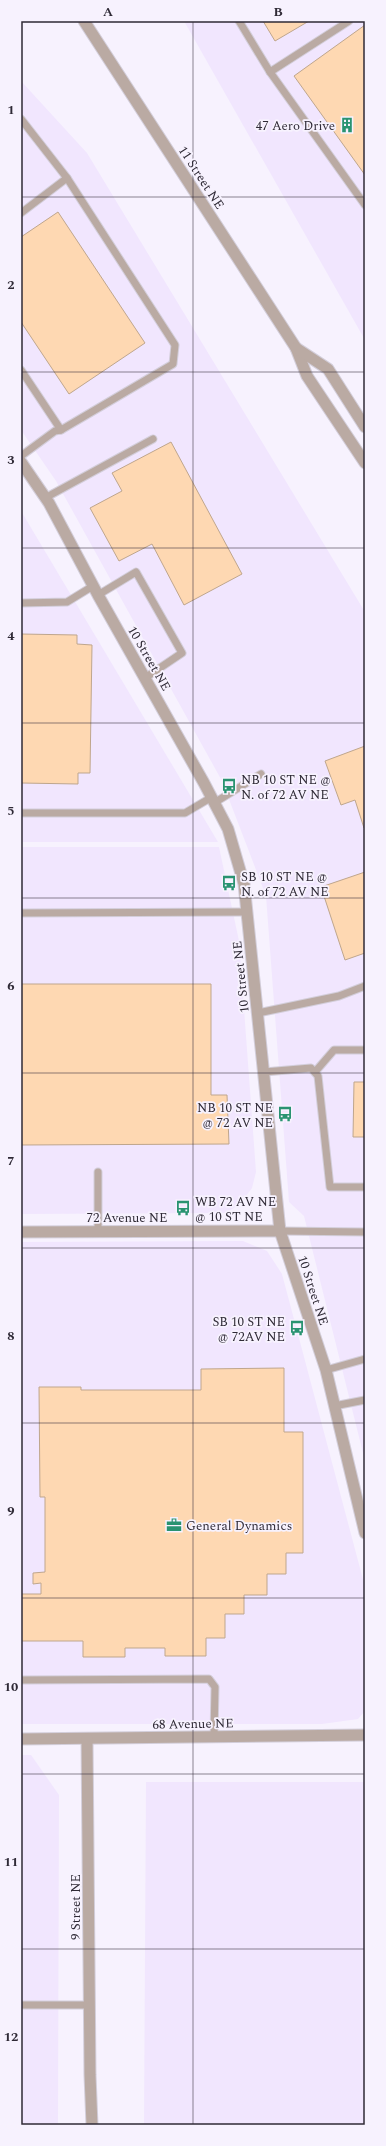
<svg xmlns="http://www.w3.org/2000/svg" width="386" height="2146" viewBox="0 0 386 2146" font-family="Spectral,serif">
  <rect width="100%" height="100%" fill="#f7f2fe"/>
  <g fill="#f1e6fe">
    <path d="M184 21H365V340Z"/>
    <path d="M21 81 87 153 365 612V1461L304 1216 289 1202 266 896 222 781 56 481 21 430Z"/>
    <path d="M21 511 218 842H21Z"/>
    <path d="M21 847H219L239 941 256 1172 252 1188 239 1205 225 1213 21 1214Z"/>
    <path d="M243 1241 267 1251 282 1274 365 1587V1711L358 1719 322 1724H21V1242Z"/>
    <path d="M21 1755H31L59 1795 58 2125H21Z"/>
    <path d="M146 1782H365V2125H144Z"/>
  </g>
  <g fill="#fed8b2" stroke="#bfa68d">
    <path d="M263 21H309L275 41Z"/>
    <path d="M365 25V175L294 76Z"/>
    <path d="M58 212 145 343 69 394 21 322V237Z"/>
    <path d="M171 442 242 574 184 605 152 544 119 561 90 508 122 491 112 473Z"/>
    <path d="M21 634 77 635V644L92 645 90 773H78V784L21 783Z"/>
    <path d="M365 746V828H364L355 800 341 805 325 761Z"/>
    <path d="M365 872V953L345 960 321 887Z"/>
    <path d="M21 984H211V1095H227L229 1144 21 1145Z"/>
    <path d="M354 1082H365V1137H353Z"/>
    <path d="M284 1368V1432H303V1553H286V1574H267V1595H244V1614H225V1638H206V1656H165V1648H125V1657H83V1641H21V1594H41V1583L33 1584V1573L45 1572V1497H40L39 1387H81V1390H201V1369Z"/>
  </g>
  <g fill="none" stroke-linecap="round" stroke-linejoin="round">
    <g stroke="#d3ceda" stroke-width="9">
      <g id="service">
        <path d="M239 21 270 72 365 205"/>
        <path d="M270 72 349 21"/>
        <path d="M21 119 67 178"/>
        <path d="M21 213 67 178 175 345 173 364 61 430 55 431 21 456"/>
        <path d="M21 370 61 430"/>
        <path d="M45 498 153 439"/>
        <path d="M98 595 136 572 182 653 145 678"/>
        <path d="M21 603 67 602 93 586"/>
        <path d="M214 803 261 774"/>
        <path d="M21 813H185L212 797"/>
        <path d="M21 913 247 912"/>
        <path d="M258 1013 339 996 365 986"/>
        <path d="M264 1072 311 1068 318 1076 330 1187H365"/>
        <path d="M315 1072 334 1050H365"/>
        <path d="M98 1172V1231"/>
        <path d="M280 1231 365 1232"/>
        <path d="M326 1370 365 1359"/>
        <path d="M334 1406 365 1400"/>
        <path d="M21 1680 209 1679 215 1687 214 1736"/>
        <path d="M21 2005H89"/>
      </g>
    </g>
    <g stroke="#d3ceda" stroke-width="13">
      <g id="minor">
        <path d="M21 462 49 503 98 595 204 783 228 829 244 884 280 1231 326 1370 365 1533"/>
        <path d="M21 1232 280 1231"/>
        <path d="M21 1739 365 1735"/>
        <path d="M87 1739 90 2075 92 2125"/>
      </g>
    </g>
    <g stroke="#d3ceda" stroke-width="13">
      <g id="tertiary">
        <path d="M84 21 296 348 307 376 365 463"/>
        <path d="M296 348 328 369 365 427"/>
      </g>
    </g>
    <use href="#service" stroke="#baaaa3" stroke-width="7"/>
    <use href="#minor" stroke="#baaaa3" stroke-width="11"/>
    <use href="#tertiary" stroke="#baaaa3" stroke-width="11"/>
  </g>
  <path fill="none" stroke="#2f2a36" stroke-width="1" stroke-opacity="0.55" d="M193 21V2125M21 197H365M21 372H365M21 548H365M21 723H365M21 898H365M21 1073H365M21 1248H365M21 1423H365M21 1598H365M21 1774H365M21 1949H365"/>
  <defs>
    <g id="building-bare" transform="scale(1.2)"><path d="M-4-6H4V6H1V3H-1V6H-4ZM-2.5-4.3h1.7v1.8h-1.7ZM.8-4.3h1.7v1.8H.8ZM-2.5-1h1.7V.8h-1.7ZM.8-1h1.7V.8H.8Z" fill="#299371" stroke="#f7f2fe" stroke-width="2.5" paint-order="stroke"/></g>
    <g id="bus-bare" transform="scale(1.2)"><path d="M-5-6H5V4H4V6H2V4H-2V6H-4V4H-5ZM-3.5-4V0h7V-4ZM-3.5 1.2v1.5H-2V1.2ZM2 1.2v1.5H3.5V1.2Z" fill="#299371" stroke="#f7f2fe" stroke-width="2.5" paint-order="stroke"/></g>
    <g id="office-bare" transform="scale(1.2)"><path d="M-6-3h4V-5.5h4V-3h4V5H-6ZM-1-4.5V-3h2v-1.5ZM-6 0V1H6V0Z" fill="#299371" stroke="#f7f2fe" stroke-width="2.5" paint-order="stroke"/></g>
  </defs>
  <g fill-rule="evenodd">
    <use href="#building-bare" x="347" y="125"/>
    <use href="#bus-bare" x="229" y="786"/>
    <use href="#bus-bare" x="229" y="883"/>
    <use href="#bus-bare" x="285" y="1114"/>
    <use href="#bus-bare" x="183" y="1208"/>
    <use href="#bus-bare" x="297" y="1328"/>
    <use href="#office-bare" x="174" y="1525"/>
  </g>
  <g text-anchor="middle" stroke-width="3.5" stroke-linejoin="round" paint-order="stroke">
    <g font-size="13" fill="#2f2a36" stroke="#f7f2fe" text-anchor="start">
      <text x="335" y="130" text-anchor="end">47 Aero Drive</text>
      <text x="241" y="784">NB 10 ST NE @<tspan x="241" dy="15">N. of 72 AV NE</tspan></text>
      <text x="241" y="881">SB 10 ST NE @<tspan x="241" dy="15">N. of 72 AV NE</tspan></text>
      <text x="273" y="1112" text-anchor="end">NB 10 ST NE<tspan x="273" dy="15">@ 72 AV NE</tspan></text>
      <text x="195" y="1206">WB 72 AV NE<tspan x="195" dy="15">@ 10 ST NE</tspan></text>
      <text x="285" y="1326" text-anchor="end">SB 10 ST NE<tspan x="285" dy="15">@ 72AV NE</tspan></text>
      <text x="186" y="1530">General Dynamics</text>
    </g>
    <g font-size="13" fill="#2f2a36" stroke="#f7f2fe">
      <text transform="translate(202 177) rotate(57)" y="5">11 Street NE</text>
      <text transform="translate(150 658) rotate(60)" y="5">10 Street NE</text>
      <text transform="translate(240 977) rotate(-96)" y="5">10 Street NE</text>
      <text x="127" y="1222">72 Avenue NE</text>
      <text transform="translate(314 1290) rotate(72)" y="5">10 Street NE</text>
      <text transform="translate(193 1723) rotate(-1)" y="5">68 Avenue NE</text>
      <text transform="translate(75 1907) rotate(-90)" y="5">9 Street NE</text>
    </g>
  </g>
  <rect width="386" height="2146" fill="none" stroke="#f7f2fe" stroke-width="44"/>
  <rect x="22" y="22" width="342" height="2102" fill="none" stroke="#2f2a36" stroke-width="1.5"/>
  <g font-size="13" text-anchor="middle" font-weight="bold" fill="#2f2a36">
    <text x="108" y="16">A</text>
    <text x="278" y="16">B</text>
    <text x="11" y="114">1</text>
    <text x="11" y="289">2</text>
    <text x="11" y="464">3</text>
    <text x="11" y="640">4</text>
    <text x="11" y="815">5</text>
    <text x="11" y="990">6</text>
    <text x="11" y="1165">7</text>
    <text x="11" y="1340">8</text>
    <text x="11" y="1515">9</text>
    <text x="11" y="1691">10</text>
    <text x="11" y="1866">11</text>
    <text x="11" y="2041">12</text>
  </g>
</svg>
